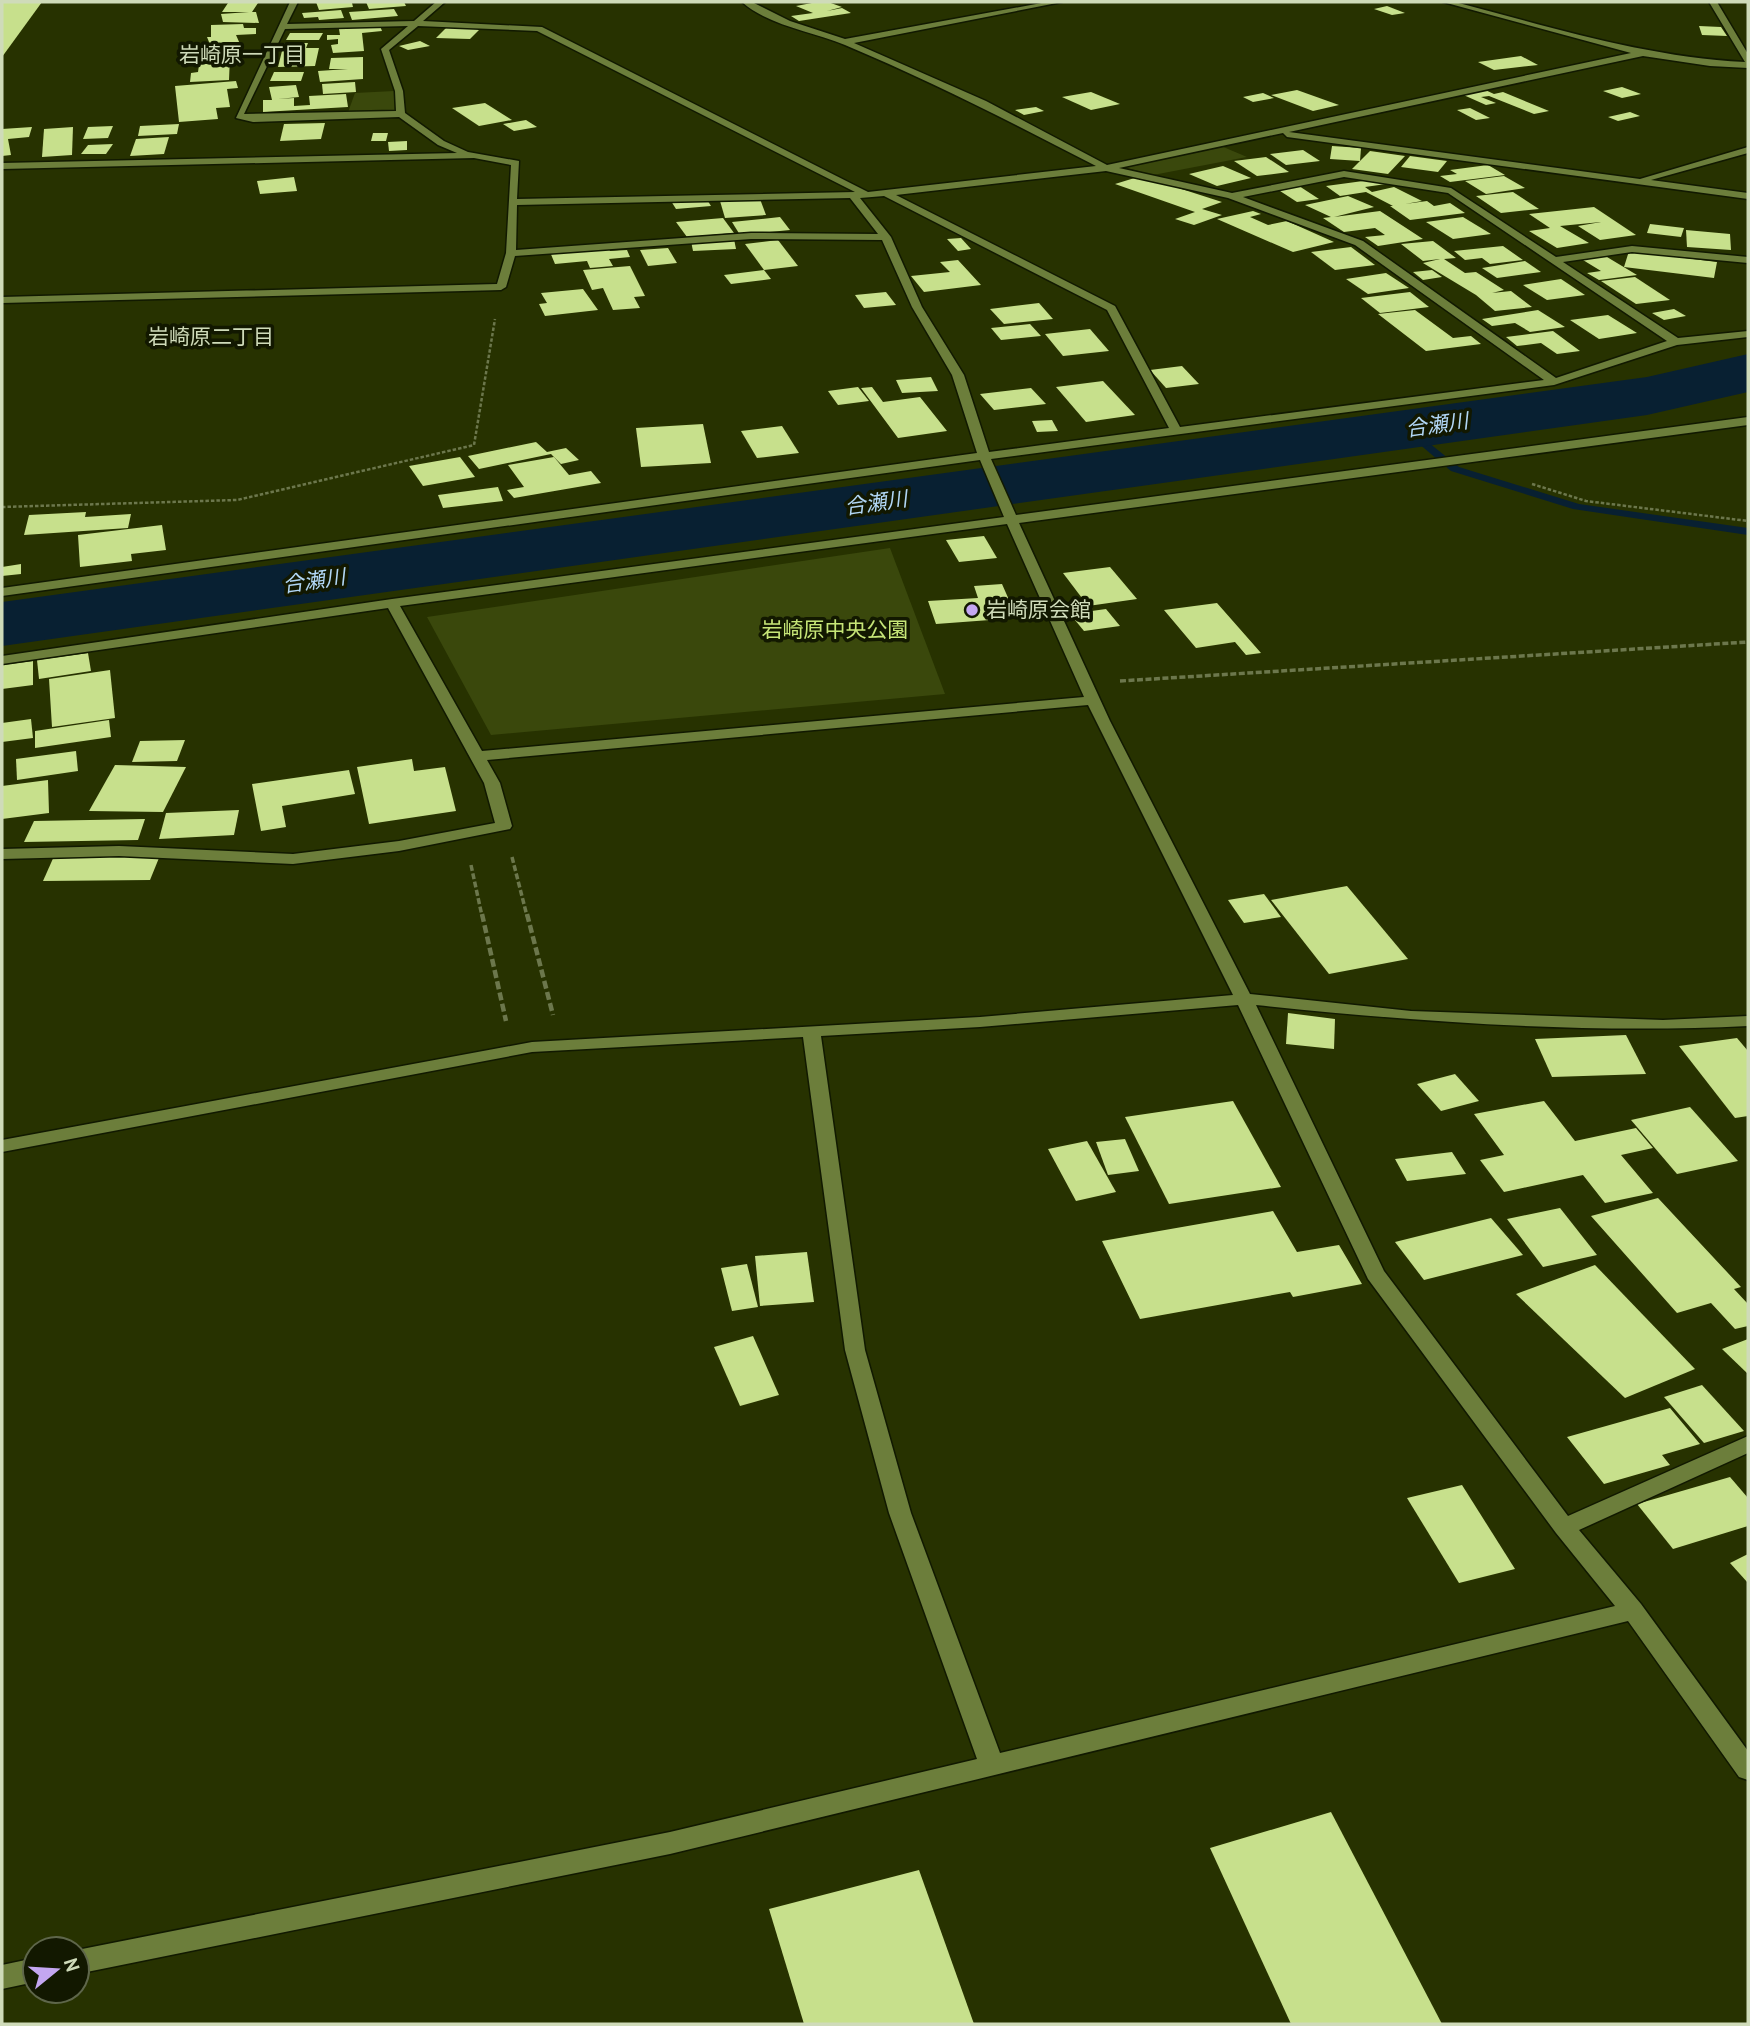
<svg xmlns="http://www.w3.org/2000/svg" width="1750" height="2026" viewBox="0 0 1750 2026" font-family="'PT Sans','Noto Sans JP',sans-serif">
  <rect width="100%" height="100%" fill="#273200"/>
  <g fill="#3a480c">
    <path d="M394 91 395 112 347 115 355 93Z"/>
    <path d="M1221 146 1247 157 1153 175 1120 166Z"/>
    <path d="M890 548 945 694 491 735 427 617Z"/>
  </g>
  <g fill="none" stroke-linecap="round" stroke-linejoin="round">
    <path fill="#082032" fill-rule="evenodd" d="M1408 426 1459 467 1579 504 1748 528V535L1573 509 1451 471 1404 431 1403 429Z"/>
    <path fill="#082032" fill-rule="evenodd" d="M1748 354V392L1647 415 2 646V602L1647 377Z"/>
  </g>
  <g fill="#c7e08c">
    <path d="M2 2H42L2 57Z"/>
    <path d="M316 2 352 3 353 7 319 10Z"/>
    <path d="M366 2H404L406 6 369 9Z"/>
    <path d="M817 2H828L842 7 827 11 842 8 851 13 799 21 791 16 813 13 796 6Z"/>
    <path d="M228 3H258L252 12H256L259 23 223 22 221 14 249 12H222Z"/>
    <path d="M1387 6 1405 13 1392 15 1374 9Z"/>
    <path d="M394 9 398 16 352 20 349 12Z"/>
    <path d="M341 10 344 18 319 20 318 17 304 18 302 13Z"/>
    <path d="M243 24 244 28H256V34L236 35 240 44 215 47H238L234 56H230L229 80 190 82 191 73 198 72 200 58 218 57H203L207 47H211L207 37H211V25Z"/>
    <path d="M380 26 382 31 362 33 364 51 333 53 331 45 338 44V39L327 40V35H340L339 29Z"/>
    <path d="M448 26 481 28 470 39 436 38Z"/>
    <path d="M1699 26 1721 27 1727 36 1702 35Z"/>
    <path d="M290 33H323L319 40H286Z"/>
    <path d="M420 41 430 46 408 50 399 46Z"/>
    <path d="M284 43H308L306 48H319L315 66 278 67Z"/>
    <path d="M1521 56 1538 65 1494 70 1478 62Z"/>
    <path d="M363 57V79L320 82 318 71 348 69H329L331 58Z"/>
    <path d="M274 72H304L301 81H270Z"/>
    <path d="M236 81 238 88 227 89 230 107 216 108 218 119 179 122 175 86Z"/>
    <path d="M355 82 356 92 323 94 322 84Z"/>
    <path d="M296 85 299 97 278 99 294 98V106L310 105 309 96 346 94 348 107 263 112V100H272L269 87Z"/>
    <path d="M1622 87 1641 94 1622 98 1603 91Z"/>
    <path d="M1483 89 1494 94 1503 92 1549 111 1534 114 1489 96 1481 97 1496 103 1486 105 1459 93Z"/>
    <path d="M1297 90 1339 105 1313 111 1271 95Z"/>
    <path d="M1091 92 1120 104 1091 110 1062 97Z"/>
    <path d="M1263 93 1274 98 1253 102 1243 97Z"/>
    <path d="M485 103 512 120 479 126 452 108Z"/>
    <path d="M1036 107 1044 111 1024 115 1015 110Z"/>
    <path d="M1470 108 1490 118 1476 120 1457 110Z"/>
    <path d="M1630 112 1640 116 1618 121 1608 117Z"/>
    <path d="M526 120 537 127 514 131 503 124Z"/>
    <path d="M325 123 321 139 280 141 284 124Z"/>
    <path d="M179 124 177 134 138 136 140 126Z"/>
    <path d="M113 126 108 138 83 139 88 127Z"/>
    <path d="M32 127 29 137 8 139 11 155 2 156V129Z"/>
    <path d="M73 127 72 155 42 157 44 129Z"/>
    <path d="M373 133H388L386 141H371Z"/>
    <path d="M169 137 164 154 130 156 136 139Z"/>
    <path d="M407 141V150L389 151 388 142Z"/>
    <path d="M113 144 106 154H81L88 145Z"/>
    <path d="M1332 146 1361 148 1360 161 1330 159Z"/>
    <path d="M1303 150 1320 161 1286 165 1270 154Z"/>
    <path d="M1370 151 1405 156 1388 174 1352 169Z"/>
    <path d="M1410 156 1447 161 1438 172 1401 167Z"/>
    <path d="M1266 157 1289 172 1257 176 1234 161Z"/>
    <path d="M1488 165 1505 175 1450 182 1440 176 1457 174 1450 170Z"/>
    <path d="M1223 166 1251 178 1217 186 1189 174Z"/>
    <path d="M1141 176 1222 202 1202 209 1222 215 1194 225 1175 219 1195 212 1115 184Z"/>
    <path d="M1504 176 1525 188 1486 194 1465 181Z"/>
    <path d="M294 177 297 191 260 194 257 181Z"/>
    <path d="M1378 179 1386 184 1365 187 1372 192 1394 187 1422 201 1405 204 1427 201 1434 206 1450 203 1465 213 1410 220 1390 206H1393L1366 192 1340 196 1326 186Z"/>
    <path d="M1299 186 1319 199 1297 202 1277 189Z"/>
    <path d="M1513 192 1539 209 1501 213 1476 196Z"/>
    <path d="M1348 196 1374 207 1334 217 1380 211 1423 239 1378 246 1365 237 1385 235 1375 228 1344 232 1323 218 1331 217 1305 205Z"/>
    <path d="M706 198 711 206 676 209 671 201Z"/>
    <path d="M760 199 766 215 725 218 720 201Z"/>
    <path d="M1594 207 1636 235 1600 240 1578 226 1601 222 1560 226 1589 243 1557 248 1529 231 1550 228 1529 214Z"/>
    <path d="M1253 211 1261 214 1250 217 1268 225 1287 221 1334 242 1293 252 1217 219Z"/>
    <path d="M780 217 790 230 740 235 732 222Z"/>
    <path d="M1463 217 1491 234 1453 239 1426 222Z"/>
    <path d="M723 218 734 233 687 237 676 222Z"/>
    <path d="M1650 224 1684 228 1681 237 1647 233Z"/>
    <path d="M1686 230 1730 234 1731 250 1687 247Z"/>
    <path d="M961 238 971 249 958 251 947 239Z"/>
    <path d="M734 239 736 249 693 251 691 241Z"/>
    <path d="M778 240 798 266 764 270 745 244Z"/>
    <path d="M1433 241 1456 258 1444 259 1465 273 1476 272 1504 290 1492 293 1511 291 1532 307 1495 311 1476 295 1423 263 1440 259 1423 261 1401 244Z"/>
    <path d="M1503 246 1523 260 1490 264 1482 258 1465 260 1454 251Z"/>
    <path d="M608 247 610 251 627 250 630 257 609 259 613 266 590 268 587 261 555 264 550 252Z"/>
    <path d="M1351 247 1375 265 1335 270 1311 252Z"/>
    <path d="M668 248 677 263 648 266 640 250Z"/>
    <path d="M1629 251 1717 262 1714 278 1624 267Z"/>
    <path d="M1602 254 1637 275 1599 280 1587 273 1601 271 1578 257Z"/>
    <path d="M958 260 981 285 924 292 911 276 950 272 940 262Z"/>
    <path d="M1525 261 1541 272 1497 278 1482 268Z"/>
    <path d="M630 266 645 296 634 297 640 308 613 310 603 288 592 290 583 270Z"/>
    <path d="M764 270 771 279 731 284 724 275Z"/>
    <path d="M1432 270 1442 277 1423 280 1413 272Z"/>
    <path d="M1386 273 1409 288 1368 294 1346 279Z"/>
    <path d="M1635 277 1670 300 1636 304 1601 281Z"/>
    <path d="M1561 279 1585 295 1547 300 1523 285Z"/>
    <path d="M583 289 598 310 545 316 539 304 547 303 541 293Z"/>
    <path d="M886 292 896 305 864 308 855 295Z"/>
    <path d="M1410 292 1429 307 1380 313 1361 298Z"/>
    <path d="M1039 303 1053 319 1004 324 990 309Z"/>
    <path d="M1674 309 1686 316 1664 320 1652 313Z"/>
    <path d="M1415 310 1453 338 1471 336 1481 344 1426 351 1378 314Z"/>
    <path d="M1538 310 1565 327 1530 332 1515 323 1492 326 1482 319Z"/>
    <path d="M1608 315 1637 333 1599 339 1570 320Z"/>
    <path d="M1030 324 1041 336 1001 340 991 328Z"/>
    <path d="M1090 329 1109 351 1063 356 1045 334Z"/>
    <path d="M1553 331 1580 351 1557 354 1541 343 1517 346 1506 337Z"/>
    <path d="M1182 366 1199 384 1166 388 1150 370Z"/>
    <path d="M931 377 938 391 902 393 896 380Z"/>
    <path d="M1103 381 1135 415 1086 422 1056 387Z"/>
    <path d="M858 387 869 401 838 405 828 391Z"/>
    <path d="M872 387 883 402 920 397 947 431 898 438 861 388Z"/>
    <path d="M1031 388 1046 404 994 410 980 394Z"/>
    <path d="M1052 420 1058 431 1037 432 1032 421Z"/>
    <path d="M703 424 711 463 641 467 636 428Z"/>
    <path d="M782 426 799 453 757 458 741 431Z"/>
    <path d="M536 442 547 452 566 448 579 460 561 464 551 454 479 469 468 456Z"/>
    <path d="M460 457 475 477 423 486 409 466Z"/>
    <path d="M554 457 569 475 591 471 601 483 514 498 507 490 524 487 508 465Z"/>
    <path d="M498 487 503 501 443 508 438 495Z"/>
    <path d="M86 512 85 517 131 514 128 528 24 535 29 515Z"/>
    <path d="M162 525 166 550 131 554 132 561 80 567 78 535Z"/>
    <path d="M984 536 997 558 959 562 946 540Z"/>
    <path d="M21 564V574L2 576V567Z"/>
    <path d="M1110 567 1137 599 1088 606 1063 573Z"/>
    <path d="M1002 584 1017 618 936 624 928 601 978 598 974 586Z"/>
    <path d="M1217 603 1261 653 1246 655 1235 642 1196 648 1164 610Z"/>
    <path d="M1106 609 1120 626 1084 631 1070 614Z"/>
    <path d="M88 653 91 671 39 679 37 660Z"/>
    <path d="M33 661V685L2 689V665Z"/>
    <path d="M110 670 115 718 52 727 49 679Z"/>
    <path d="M31 719 33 738 2 742V723Z"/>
    <path d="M109 720 111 737 35 748V731Z"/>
    <path d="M185 740 177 761 132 762 140 741Z"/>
    <path d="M76 751 78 771 17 780 16 759Z"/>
    <path d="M412 759 414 771 445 767 456 811 369 824 357 767Z"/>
    <path d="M115 765 186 767 163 812 89 811Z"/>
    <path d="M349 770 355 794 282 806 286 827 261 831 252 784Z"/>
    <path d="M48 780 49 813 2 819V786Z"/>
    <path d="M239 810 234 835 159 839 166 813Z"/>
    <path d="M145 819 138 840 24 842 34 821Z"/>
    <path d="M161 853 150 880 43 881 55 854Z"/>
    <path d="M1347 886 1408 959 1329 974 1271 900Z"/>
    <path d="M1264 894 1281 917 1244 923 1228 900Z"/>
    <path d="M1288 1013 1335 1019 1334 1049 1286 1044Z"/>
    <path d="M1626 1035 1646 1074 1552 1077 1535 1039Z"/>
    <path d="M1737 1038 1748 1051V1116L1735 1118 1679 1046Z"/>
    <path d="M1455 1074 1479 1101 1441 1111 1417 1084Z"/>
    <path d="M1233 1101 1281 1187 1169 1204 1125 1117Z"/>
    <path d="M1544 1101 1575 1141 1636 1128 1653 1148 1621 1155 1653 1193 1605 1203 1583 1175 1504 1192 1480 1160 1504 1155 1474 1114Z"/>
    <path d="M1690 1107 1738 1161 1677 1174 1631 1120Z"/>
    <path d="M1125 1139 1139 1171 1108 1175 1096 1142Z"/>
    <path d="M1087 1141 1116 1192 1076 1201 1048 1149Z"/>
    <path d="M1452 1152 1466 1174 1407 1181 1395 1159Z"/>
    <path d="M1658 1198 1741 1287 1734 1289 1748 1304V1326L1735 1329 1711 1303 1677 1313 1591 1216Z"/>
    <path d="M1560 1208 1597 1255 1543 1267 1507 1219Z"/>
    <path d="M1273 1211 1297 1252 1339 1245 1362 1284 1293 1297 1290 1292 1140 1319 1102 1241Z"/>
    <path d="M1491 1218 1523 1255 1424 1280 1395 1242Z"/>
    <path d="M807 1252 814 1302 760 1306 755 1256Z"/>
    <path d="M747 1264 758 1307 732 1311 721 1268Z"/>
    <path d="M1595 1265 1695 1369 1625 1398 1516 1294Z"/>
    <path d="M753 1336 779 1395 740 1406 714 1347Z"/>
    <path d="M1748 1339V1374L1722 1349Z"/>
    <path d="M1702 1385 1744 1431 1704 1443 1664 1397Z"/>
    <path d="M1670 1408 1700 1444 1662 1455 1670 1465 1604 1484 1567 1437Z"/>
    <path d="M1730 1477 1748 1498V1526L1673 1549 1637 1504Z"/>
    <path d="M1462 1485 1515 1569 1459 1583 1407 1498Z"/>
    <path d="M1748 1554V1583L1730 1563Z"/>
    <path d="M1331 1812 1442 2024H1291L1210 1848Z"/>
    <path d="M919 1870 974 2024H804L769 1909Z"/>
  </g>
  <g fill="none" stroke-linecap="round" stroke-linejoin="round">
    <g stroke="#111900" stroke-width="3">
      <g id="minor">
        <path d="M290 2H298L287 24 414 21 436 2H445L423 21 542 27 868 192 1096 166C1013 123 931 81 845 45 812 31 769 26 742 2H752L790 21 845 39 1047 2H1062L854 43 986 101 1107 165 1631 53 1443 2H1455C1551 27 1645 57 1745 62L1709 2H1717L1748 54V68L1710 66 1643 56 1289 132 1640 179 1748 147V153L1651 180 1748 193V199L1287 137 1283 133 1119 168 1232 193 1344 171 1451 188 1556 257 1632 246 1748 257V263L1632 252 1563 262 1678 338 1748 331V337L1677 345 1554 385 991 459 1016 515 1748 417V425L1019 523 1110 721 1250 994 1411 1011 1663 1020 1748 1016V1026C1584 1034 1419 1022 1256 1005L1384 1271 1568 1516 1748 1436V1453L1579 1530 1641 1604 1748 1751V1780L1739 1777 1628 1621 670 1854 77 1974V1950L670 1832 977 1759 889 1513 845 1350 803 1037 532 1052 2 1152V1140L532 1042 980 1017 1233 995 1088 705 487 760 500 783 512 826 510 829 399 851 293 864 119 856 2 859V849L119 846 293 854 399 841 495 823 484 783 388 608 2 664V656L392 599 1004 517 980 460 2 596V588L977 453 952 375 912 307 882 240 751 239 515 256 506 287 501 290 2 303V297L497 284 506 253 511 165 474 158 2 169V163L457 153 438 145 399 117 253 122 236 118ZM408 26 381 49 395 91 396 111 244 114 285 29ZM418 26 537 31 855 192 517 199 519 161 468 152 444 141 405 113 403 91 389 50ZM1106 171 1228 198 1355 245 1544 380 1180 427 1115 306 896 195ZM1344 177 1448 193 1667 341 1556 378 1363 241 1243 197ZM884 196 1107 310 1169 428 989 452 964 375 922 307 891 237 860 198ZM850 198 878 234 751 233 516 250 517 205ZM1007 524 1084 697 482 751 400 606ZM1238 1005 1368 1279 1556 1533 1615 1606 1000 1753 911 1513 865 1350 821 1036 980 1027Z"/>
        <path d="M35 1958V1982L2 1989V1965Z"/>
      </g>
    </g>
    <g stroke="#6c774c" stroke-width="2.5" stroke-dasharray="3.5 2" stroke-linecap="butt">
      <path d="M1532 484 1586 501 1748 521"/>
      <path d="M2 507 237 500 474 445 495 319"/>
    </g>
    <g stroke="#6c774c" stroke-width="3.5" stroke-dasharray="6 2.5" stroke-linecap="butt">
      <path d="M1120 681 1748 642"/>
      <path d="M512 857 527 916"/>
      <path d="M471 865 482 916"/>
    </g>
    <g stroke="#6c774c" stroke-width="4.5" stroke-dasharray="8 3.5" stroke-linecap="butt">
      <path d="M482 914 506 1021"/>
      <path d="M527 914 553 1015"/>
    </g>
    <use href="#minor" fill="#6c7e3b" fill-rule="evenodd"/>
  </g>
  <circle fill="#c4a7f1" stroke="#121800" stroke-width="2.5" cx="972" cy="610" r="7"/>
  <g text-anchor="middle" stroke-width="7" stroke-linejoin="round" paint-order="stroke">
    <g font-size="21" fill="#cfdbb9" stroke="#121800">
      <text x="242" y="62">岩崎原一丁目</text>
      <text x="211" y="344">岩崎原二丁目</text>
    </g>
    <g font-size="21" font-style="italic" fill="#b1d6f4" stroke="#121800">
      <text transform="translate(1437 425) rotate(-8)" y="7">合瀬川</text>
      <text transform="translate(876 503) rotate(-8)" y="7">合瀬川</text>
      <text transform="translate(314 581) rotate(-8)" y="7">合瀬川</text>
    </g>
    <g font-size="21" fill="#cfdbb9" stroke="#121800" text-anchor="start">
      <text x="986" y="617">岩崎原会館</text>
    </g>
    <g font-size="21" fill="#c6e577" stroke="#121800">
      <text x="835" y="637">岩崎原中央公園</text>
    </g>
  </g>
  <rect width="1750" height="2026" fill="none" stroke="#cfdbb9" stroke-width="7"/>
  <g transform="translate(56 1970) rotate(72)"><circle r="33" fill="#121800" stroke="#5e664a" stroke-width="2"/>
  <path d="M0-5L12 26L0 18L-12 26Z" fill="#c4a7f1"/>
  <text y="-10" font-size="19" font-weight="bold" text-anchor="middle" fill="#cfdbb9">N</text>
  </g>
</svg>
